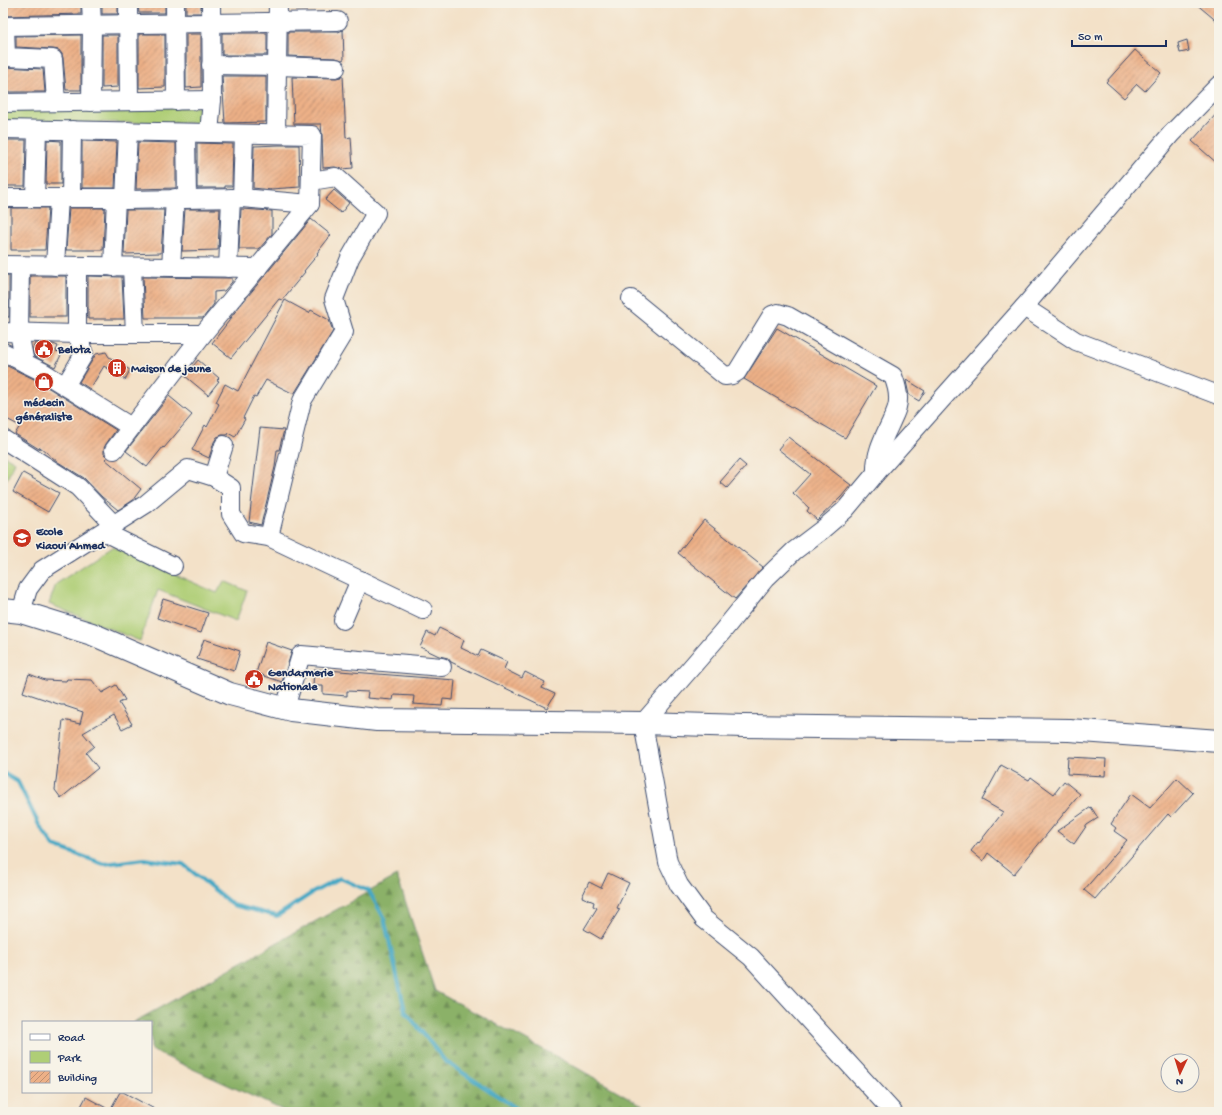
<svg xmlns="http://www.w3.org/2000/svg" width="1222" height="1115" viewBox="0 0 1222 1115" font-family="'Gochi Hand',sans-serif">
  <defs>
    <pattern id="forest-firs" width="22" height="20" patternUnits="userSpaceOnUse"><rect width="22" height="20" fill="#8bb167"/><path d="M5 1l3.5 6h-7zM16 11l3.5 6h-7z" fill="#719058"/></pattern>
    <pattern id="building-hatch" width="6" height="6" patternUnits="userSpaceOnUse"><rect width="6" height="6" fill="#edb087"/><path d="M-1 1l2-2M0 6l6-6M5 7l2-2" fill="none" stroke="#bf9072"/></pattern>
  </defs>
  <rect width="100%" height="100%" fill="#f7f3e8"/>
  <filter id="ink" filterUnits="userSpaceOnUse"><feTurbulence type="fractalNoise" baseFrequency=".025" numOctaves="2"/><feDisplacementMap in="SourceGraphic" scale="8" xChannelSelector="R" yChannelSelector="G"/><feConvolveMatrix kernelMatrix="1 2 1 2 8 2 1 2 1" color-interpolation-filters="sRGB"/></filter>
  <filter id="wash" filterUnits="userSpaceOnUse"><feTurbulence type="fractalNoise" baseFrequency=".012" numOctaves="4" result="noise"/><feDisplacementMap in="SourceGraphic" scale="16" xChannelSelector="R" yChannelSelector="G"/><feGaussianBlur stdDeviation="0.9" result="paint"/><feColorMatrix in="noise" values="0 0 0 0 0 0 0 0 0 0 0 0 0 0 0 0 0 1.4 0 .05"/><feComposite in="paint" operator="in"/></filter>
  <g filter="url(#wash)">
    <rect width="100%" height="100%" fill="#f3e1c8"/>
    <g fill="#afce76" stroke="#657e6a">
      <path d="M3 107H205V123L3 122Z"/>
      <path d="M3 455 15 462 7 479 3 478Z"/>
      <path d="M112 547 217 593 224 581 247 591 236 621 158 590 140 641 49 604 56 584Z"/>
    </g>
    <path fill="url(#forest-firs)" stroke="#537062" d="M397 876 435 991 572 1065 654 1112H287L151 1050V1022H134Z"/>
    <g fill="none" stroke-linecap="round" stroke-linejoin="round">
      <path stroke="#45a8c5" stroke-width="4" d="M3 773 18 782 39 825 54 846 104 864 145 859 183 864 233 905 277 916 312 893 340 878 369 891 384 918 405 1011 445 1061 522 1112"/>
    </g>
    <g id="blocks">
      <g fill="url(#building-hatch)">
        <path d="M3 3H81V14L3 16Z"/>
        <rect x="102" y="3" width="16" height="11"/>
        <path d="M138 3H165V13H139Z"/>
        <rect x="186" y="3" width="15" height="10"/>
        <path d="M1195 3H1219V23Z"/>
        <path d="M343 30 344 59 342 60 336 58 288 56V32H338Z"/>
        <rect x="222" y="33" width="45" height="22"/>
        <path d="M139 34H165V87L139 88Z"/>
        <path d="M186 34H201V87L186 88Z"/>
        <path d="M81 35V90H66L63 58 62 54 59 50 53 49 16 47V36Z"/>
        <path d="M102 35H118V87L102 88Z"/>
        <path d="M1187 40 1189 51 1180 53 1178 43Z"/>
        <path d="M1135 50 1161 73 1145 91 1137 84 1124 98 1106 82Z"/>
        <path d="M3 67 43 69 45 92H3Z"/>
        <path d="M343 75 346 138 351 137 353 168 342 169 335 167 323 168 322 135 321 124H294L292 77 336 78 341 77Z"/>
        <path d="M222 76H266V122L225 123Z"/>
        <path d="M1219 111V165L1192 141Z"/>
        <path d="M3 140H26L25 186H3Z"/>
        <path d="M47 140 61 141V184H46Z"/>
        <path d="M82 141 117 142 115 188H82Z"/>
        <path d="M138 142 176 143V188L136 189Z"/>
        <path d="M197 143 233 144 232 186H225V188H197Z"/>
        <path d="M279 145H299L300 187 271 189V190L253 188 254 146Z"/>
        <path d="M334 190 349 203 341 213 325 200Z"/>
        <path d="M11 208H48L45 250H11Z"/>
        <path d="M69 208H105L103 250H66Z"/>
        <path d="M185 209H220L218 250 182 251Z"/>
        <path d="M241 209 272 211V234L259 249H239Z"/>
        <path d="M126 210H164L161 253 124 254Z"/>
        <path d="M311 219 331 235 317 253 318 254 304 271 305 272 282 300 279 299 231 358 212 343 232 317 230 318Z"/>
        <rect x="3" y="276" width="6" height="41"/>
        <rect x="30" y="276" width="36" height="41"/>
        <path d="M88 276 122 277 124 319H88Z"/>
        <path d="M143 277 232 278V282L224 291 214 292V304L203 318H145Z"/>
        <path d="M285 300 309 313 311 310 329 320 333 331 294 394 266 380 256 397 254 396 243 418 245 419 235 437 228 433 227 435H222L217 437 214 442 209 458 192 450 205 425 207 427 219 404 216 402 225 384 238 391Z"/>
        <path d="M777 328 876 386 845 438 744 379Z"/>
        <path d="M35 343 53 344 58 346 56 351 62 353 55 367 34 356 33 348Z"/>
        <path d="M106 352 109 357 130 370 125 380 104 366 90 389 79 382 96 354Z"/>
        <path d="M198 360 219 378 217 380 219 381 208 395 185 376Z"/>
        <path d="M3 364 36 380 116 430 106 444 104 448V454L107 457 105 459 141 489 132 501 118 510 102 497 84 478 58 462 40 447 39 449 15 434 20 426 3 417Z"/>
        <path d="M907 380 925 391 919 401 909 395 906 381Z"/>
        <path d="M169 396 192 415 164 448 163 447 147 467 126 451Z"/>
        <path d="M260 428 284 430 279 450H277L275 467 261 525 249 522Z"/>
        <path d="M788 437 851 485 841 497 817 520 807 511 809 508 793 493 810 474 778 449Z"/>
        <path d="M739 460 746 466 727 488 720 482Z"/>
        <path d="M23 473 59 493 48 512 13 492Z"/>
        <path d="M704 520 763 567 735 599 678 553Z"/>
        <path d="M163 599 208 613 201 633 157 618Z"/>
        <path d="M439 628 464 640 461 648 478 656 481 650 507 662 504 669 522 678 525 672 545 682 542 688 555 694 547 708 451 662 448 658 439 656 420 647 427 632 435 636Z"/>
        <path d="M204 639 240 651 234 671 197 659Z"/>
        <path d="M266 642 292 651 282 682 256 673Z"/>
        <path d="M314 669 455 680 453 700 443 699 442 706 413 704 414 696 394 695 393 700 367 698 368 692 347 691V696L323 694V686H313Z"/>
        <path d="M29 674 45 680 66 681 67 679 92 680 102 693 116 685 125 700 119 703 132 724 122 729 114 715 83 733 94 746 86 753 98 768 61 798 55 790 63 720 80 724 83 712 65 706V705H61L23 692Z"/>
        <path d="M1068 757 1106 759 1105 776 1067 774Z"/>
        <path d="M1001 765 1029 780 1031 777 1054 794 1064 781 1080 794 1014 874 988 853 983 861 971 851 978 842 979 843 1003 812 982 800Z"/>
        <path d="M1177 778 1193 793 1171 817 1168 814 1095 899 1084 890 1127 840 1114 831 1116 828 1111 824 1120 810 1131 794 1150 808Z"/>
        <path d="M1091 807 1098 818 1087 825 1074 844 1057 831Z"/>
        <path d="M608 873 629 883 617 908 620 909 601 939 584 929 597 908 593 906 594 902 582 897 589 882 601 888Z"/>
        <path d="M120 1092H123L160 1112H78L86 1097 110 1110Z"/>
      </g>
    </g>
  </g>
  <g filter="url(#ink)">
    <use href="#blocks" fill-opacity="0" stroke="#3b4a6e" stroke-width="1"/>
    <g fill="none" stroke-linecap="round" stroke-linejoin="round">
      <g stroke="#3b4a6e" stroke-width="20">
        <g id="minor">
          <path d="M91 3 92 25 91 102"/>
          <path d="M128 3 129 101"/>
          <path d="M175 3 176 101"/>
          <path d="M3 26 338 21"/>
          <path d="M5 26 6 57 53 59 56 102"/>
          <path d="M211 65 277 66 336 68"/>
          <path d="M3 103 212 100"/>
          <path d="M3 129 312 135 310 204 203 334 114 450"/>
          <path d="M186 133 187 198"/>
          <path d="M209 133 212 100 211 3"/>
          <path d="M276 134 278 3"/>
          <path d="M3 198H116L125 200 242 198 310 204"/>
          <path d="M35 198 37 130"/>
          <path d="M71 198 72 130"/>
          <path d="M242 198 244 134"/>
          <path d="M125 200 128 131"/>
          <path d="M3 265 258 268"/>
          <path d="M20 266 19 333 25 363"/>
          <path d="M55 266 59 198"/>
          <path d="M113 267 116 198"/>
          <path d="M132 267 135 334"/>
          <path d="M171 267 175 198"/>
          <path d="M228 268 231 198"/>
          <path d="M631 299 725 376 732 375 737 372 772 315 778 313 788 316 893 376C897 386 900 396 897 407 896 412 893 417 891 422 883 439 875 454 876 473"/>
          <path d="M1024 307 1076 341 1218 395"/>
          <path d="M3 332 77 334H203"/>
          <path d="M3 352 41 371 131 427"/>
          <path d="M65 386 84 354 77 334V266"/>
          <path d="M3 439 78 487 114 525"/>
          <path d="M214 477 224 445"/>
          <path d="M104 532 173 566"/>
          <path d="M269 537 302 401 344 332 334 299 350 258 376 213 336 177 311 181"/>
          <path d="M21 612 28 589 42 570 146 504 188 469 214 477 231 488V514L243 533 269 537 423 610"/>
          <path d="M343 620 360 580"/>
          <path d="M285 708 301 655 442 667"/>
          <path d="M893 1112 751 957 704 919 679 885 668 862 643 723 722 632 765 579 794 551 823 529 845 510 876 473 1024 307 1171 134 1219 85"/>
        </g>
      </g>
      <g stroke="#3b4a6e" stroke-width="24">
        <path id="major" d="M3 610 21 612 92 634 230 694 291 710 377 720 643 723 743 726 1069 730 1219 741"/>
      </g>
      <use href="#minor" stroke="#fff" stroke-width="18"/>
      <use href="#major" stroke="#fff" stroke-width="22"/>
    </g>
  </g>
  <defs>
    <g id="civic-disc" transform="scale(1)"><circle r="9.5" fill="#c8321e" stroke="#f7f3e8"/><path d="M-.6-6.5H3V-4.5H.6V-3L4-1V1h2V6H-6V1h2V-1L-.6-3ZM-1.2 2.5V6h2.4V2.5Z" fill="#fff"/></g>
    <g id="building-disc" transform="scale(1)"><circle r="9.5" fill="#c8321e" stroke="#f7f3e8"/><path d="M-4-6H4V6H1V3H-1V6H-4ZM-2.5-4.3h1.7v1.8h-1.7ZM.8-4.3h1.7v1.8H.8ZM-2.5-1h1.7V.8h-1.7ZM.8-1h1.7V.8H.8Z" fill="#fff"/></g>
    <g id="shop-disc" transform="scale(1)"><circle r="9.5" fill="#c8321e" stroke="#f7f3e8"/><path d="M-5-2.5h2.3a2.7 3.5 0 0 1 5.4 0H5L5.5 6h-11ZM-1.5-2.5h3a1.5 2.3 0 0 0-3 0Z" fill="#fff"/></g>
    <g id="school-disc" transform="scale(1)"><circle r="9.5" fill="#c8321e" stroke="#f7f3e8"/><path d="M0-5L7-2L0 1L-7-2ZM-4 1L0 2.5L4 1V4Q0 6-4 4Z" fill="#fff"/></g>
  </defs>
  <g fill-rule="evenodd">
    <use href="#civic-disc" x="44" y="349"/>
    <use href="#building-disc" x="117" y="368"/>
    <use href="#shop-disc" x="44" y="382"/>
    <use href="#school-disc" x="22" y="538"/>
    <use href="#civic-disc" x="254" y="679"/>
  </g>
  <g text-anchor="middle" stroke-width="3" stroke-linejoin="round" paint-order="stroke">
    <g font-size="12" font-weight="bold" fill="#1b2f5e" stroke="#f7f3e8" text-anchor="start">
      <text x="58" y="353">Belota</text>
      <text x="131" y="372">Maison de jeune</text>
      <text x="44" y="406" text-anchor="middle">médecin<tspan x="44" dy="14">généraliste</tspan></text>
      <text x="36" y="535">Ecole<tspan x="36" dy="14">Kiaoui Ahmed</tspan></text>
      <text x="268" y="676">Gendarmerie<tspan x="268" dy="14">Nationale</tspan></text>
    </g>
  </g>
  <rect width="1222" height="1115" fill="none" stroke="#f7f3e8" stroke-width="16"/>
  <rect x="22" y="1021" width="130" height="72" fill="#f7f3e8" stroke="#9fa5b1"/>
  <rect x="30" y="1034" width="20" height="6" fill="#ffffff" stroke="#9fa5b1"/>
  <text x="58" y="1041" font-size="12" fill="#1b2f5e">Road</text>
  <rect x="30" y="1051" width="20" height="12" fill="#afce76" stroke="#9fa5b1"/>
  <text x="58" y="1061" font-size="12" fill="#1b2f5e">Park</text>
  <rect x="30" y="1071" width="20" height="12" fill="url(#building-hatch)" stroke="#9fa5b1"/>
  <text x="58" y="1081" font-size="12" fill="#1b2f5e">Building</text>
  <g transform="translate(1180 1073) rotate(184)"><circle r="19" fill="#f7f3e8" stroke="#9fa5b1"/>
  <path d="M0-3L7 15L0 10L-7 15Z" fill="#c8321e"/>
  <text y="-6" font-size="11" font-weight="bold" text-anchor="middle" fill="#1b2f5e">N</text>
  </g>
  <path d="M1072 40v6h94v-6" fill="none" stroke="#1b2f5e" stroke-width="2"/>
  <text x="1078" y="40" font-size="12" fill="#1b2f5e" stroke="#f7f3e8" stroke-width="3" paint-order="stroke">50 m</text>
</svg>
